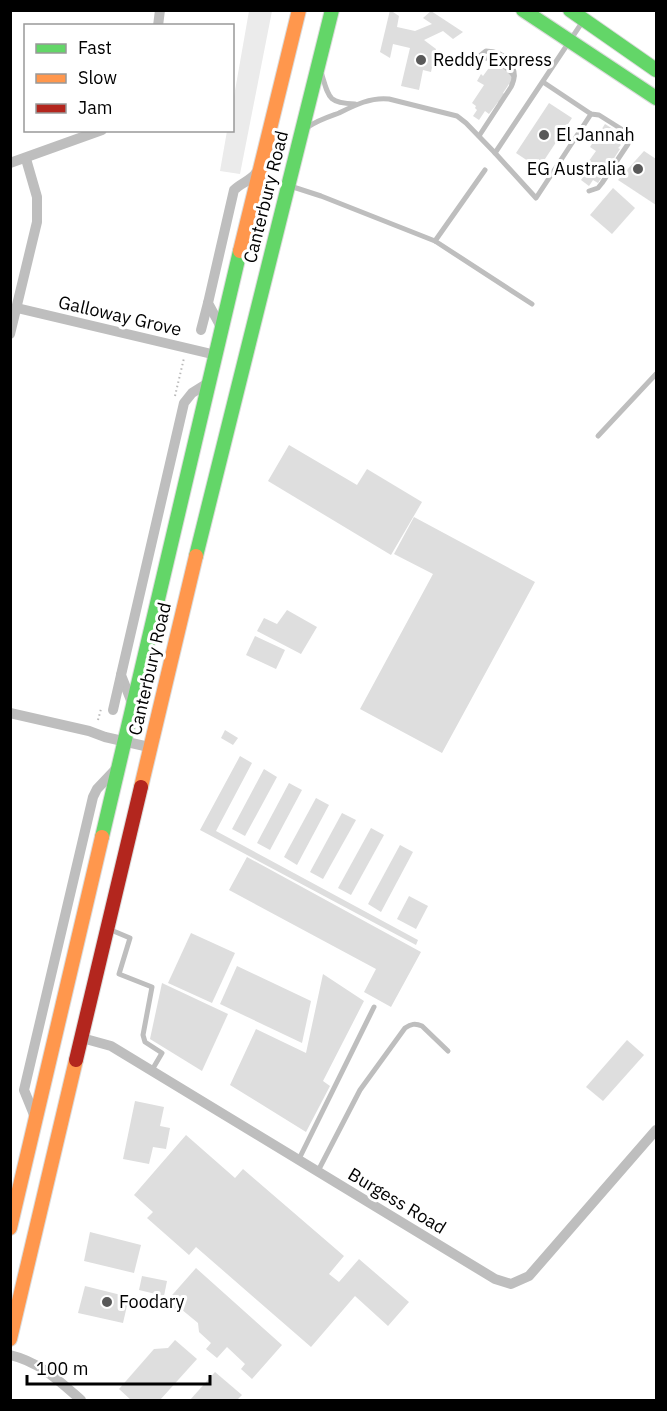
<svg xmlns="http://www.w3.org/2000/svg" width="667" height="1411" viewBox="0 0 667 1411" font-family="'IBM Plex Sans',sans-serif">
  <rect width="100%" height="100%" fill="#fff"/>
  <path fill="#ebebeb" d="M249 11H272L240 174 220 171 227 131 232 130 233 102Z"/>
  <g fill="#dedede">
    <path d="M390 10 399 16 397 27 415 31 432 24 423 18 431 11 463 32 453 39 443 31 424 40 436 49 431 72 423 70 419 90 401 86 410 48 393 44 390 58 380 52Z"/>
    <path d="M494 61 513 73V86L509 84 503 93 507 96 501 104 498 102 489 114 485 111 479 120 473 116 477 110 475 108 476 106 472 103 484 85 477 81 481 74 483 76Z"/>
    <path d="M549 103 572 118 543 162 538 159 534 165 516 153Z"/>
    <path d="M605 124 616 131 618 128 624 133 622 137 616 133 622 138 619 143 621 145 618 148 620 149 598 183 593 180 589 186 581 180 585 174 581 172 596 151 590 147Z"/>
    <path d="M644 151 656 159V205L618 180Z"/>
    <path d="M613 188 635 208 612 234 590 215Z"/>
    <path d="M289 445 357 485 367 469 422 502 391 555 268 481Z"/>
    <path d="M414 517 535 582 442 753 360 709 433 574 394 554Z"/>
    <path d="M287 610 317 627 301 654 257 631 264 618 277 624Z"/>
    <path d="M255 636 285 650 276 669 246 655Z"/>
    <path d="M225 730 238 738 233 745 221 738Z"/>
    <path d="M240 756 252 763 216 831 418 940 416 945 200 830Z"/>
    <path d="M264 769 277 777 245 836 232 829Z"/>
    <path d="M289 783 302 790 270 850 257 843Z"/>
    <path d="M316 798 329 805 297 865 284 857Z"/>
    <path d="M342 813 356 820 323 879 310 872Z"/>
    <path d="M371 828 384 835 351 895 338 888Z"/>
    <path d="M400 845 413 852 381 912 368 904Z"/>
    <path d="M247 857 421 952 391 1007 364 992 376 969 229 890Z"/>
    <path d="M409 896 428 906 416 929 397 919Z"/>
    <path d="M191 933 235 953 212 1003 168 983Z"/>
    <path d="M237 966 311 1001 302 1043 220 1004Z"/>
    <path d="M323 974 364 1001 323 1081 330 1086 306 1132 230 1085 256 1029 306 1053Z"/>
    <path d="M162 983 228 1014 202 1071 150 1039Z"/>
    <path d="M627 1040 644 1055 603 1101 586 1087Z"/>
    <path d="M135 1101 164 1107 160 1126 170 1128 166 1149 153 1147 149 1164 123 1159Z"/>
    <path d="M186 1135 235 1178 243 1169 344 1256 329 1274 339 1282 359 1259 409 1302 388 1326 355 1296 311 1347 196 1247 189 1255 147 1218 153 1212 134 1195Z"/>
    <path d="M90 1232 141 1245 134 1273 84 1261Z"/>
    <path d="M196 1268 282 1345 252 1379 241 1369 245 1364 227 1347 217 1358 206 1349 211 1343 199 1332 198 1323 181 1309 176 1311 166 1302Z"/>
    <path d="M142 1276 167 1281 164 1296 139 1290Z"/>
    <path d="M85 1286 129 1297 123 1323 78 1313Z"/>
    <path d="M175 1340 197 1359 160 1400H131L119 1389 154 1349 168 1348Z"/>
    <path d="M215 1372 242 1395 237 1400H190Z"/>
  </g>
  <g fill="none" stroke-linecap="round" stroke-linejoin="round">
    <g stroke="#dbdbdb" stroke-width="16">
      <g id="fast">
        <path d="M523 10 656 98"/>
        <path d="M570 10 656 70"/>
        <path d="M196 556 332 10"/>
        <path d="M102 837 240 251"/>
      </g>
    </g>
    <g stroke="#dbdbdb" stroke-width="16">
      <g id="slow">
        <path d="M240 251 299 10"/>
        <path d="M141 787 196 556"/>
        <path d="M10 1228 102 837"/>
        <path d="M10 1339 76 1060"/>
      </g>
    </g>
    <g stroke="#dbdbdb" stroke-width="16">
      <path id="jam" d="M76 1060 141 787"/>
    </g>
    <g stroke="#b9b9b9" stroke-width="2" stroke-dasharray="1.5 3" stroke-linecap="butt">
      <path d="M175 396 184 358"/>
      <path d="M98 720 101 709"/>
    </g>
    <g stroke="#bebebe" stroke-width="5">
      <path d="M477 58 486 51C505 51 521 68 511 87L479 136"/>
      <path d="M477 58C491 56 505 64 514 76"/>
      <path d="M322 75C329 99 329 103 355 104"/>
      <path d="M543 82 591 114 599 115 626 132 629 137 628 144 602 183 598 188 589 191"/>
      <path d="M308 127C318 120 328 117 339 113 355 105 371 97 389 99L457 116 466 123 495 153 583 21"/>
      <path d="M495 153 536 198 591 114"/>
      <path d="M290 186 321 196 435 241 532 304"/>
      <path d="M435 241 485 170"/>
      <path d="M598 436 656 374"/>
      <path d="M111 930 130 938 119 974 152 987 143 1035 145 1042 162 1053 152 1070"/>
      <path d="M299 1159 374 1007"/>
      <path d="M318 1171 360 1090 405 1028C411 1024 415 1023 422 1026L448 1051"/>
    </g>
    <g stroke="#bebebe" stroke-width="10">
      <path d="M158 26 160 10"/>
      <path d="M10 163 102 130"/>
      <path d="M17 308 216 355"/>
      <path d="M222 329 208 303 234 190C241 183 250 181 256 173"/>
      <path d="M201 330 208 303"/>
      <path d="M10 334 37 222V197L26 159"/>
      <path d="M132 703 121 675 184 403 192 393 208 383"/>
      <path d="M113 710 121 675"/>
      <path d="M10 713 89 731 105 737 149 747"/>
      <path d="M82 1038 111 1046 495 1279 511 1284 529 1276 656 1130"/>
      <path d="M35 1117 24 1090 93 797 97 789 115 770"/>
      <path d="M10 1355C40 1362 59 1381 81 1400"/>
    </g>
    <use href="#fast" stroke="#63d668" stroke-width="14"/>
    <use href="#slow" stroke="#ff974d" stroke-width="14"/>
    <use href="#jam" stroke="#b3261e" stroke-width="14"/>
  </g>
  <g fill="#595959" stroke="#fff" stroke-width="2">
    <circle cx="421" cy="60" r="6"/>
    <circle cx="544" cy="135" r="6"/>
    <circle cx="638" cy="169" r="6"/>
    <circle cx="107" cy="1302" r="6"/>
  </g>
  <g text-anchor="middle" stroke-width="6" stroke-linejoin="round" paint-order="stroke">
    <g font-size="18" fill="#000" stroke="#fff" text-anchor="start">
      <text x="433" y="66">Reddy Express</text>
      <text x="556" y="141">El Jannah</text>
      <text x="626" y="175" text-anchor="end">EG Australia</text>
      <text x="119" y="1308">Foodary</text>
    </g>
    <g font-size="18" fill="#000" stroke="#fff">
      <text transform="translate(266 197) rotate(-76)" y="6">Canterbury Road</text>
      <text transform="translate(120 316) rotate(13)" y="6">Galloway Grove</text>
      <text transform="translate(150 669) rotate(-77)" y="6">Canterbury Road</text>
      <text transform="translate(397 1201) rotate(31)" y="6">Burgess Road</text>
    </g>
  </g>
  <rect width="667" height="1411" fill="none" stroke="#000000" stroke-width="24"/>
  <rect x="24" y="24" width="210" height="108" fill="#ffffff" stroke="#999999" stroke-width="1.5"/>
  <rect x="36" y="44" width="30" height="9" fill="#63d668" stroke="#999999" stroke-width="1.5"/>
  <text x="78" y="54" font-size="18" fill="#000000">Fast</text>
  <rect x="36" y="74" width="30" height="9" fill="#ff974d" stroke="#999999" stroke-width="1.5"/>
  <text x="78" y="84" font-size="18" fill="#000000">Slow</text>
  <rect x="36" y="104" width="30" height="9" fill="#b3261e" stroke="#999999" stroke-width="1.5"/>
  <text x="78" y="114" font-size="18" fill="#000000">Jam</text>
  <path d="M27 1375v9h183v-9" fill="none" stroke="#000000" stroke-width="3"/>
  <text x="36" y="1375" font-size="18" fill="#000000" stroke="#ffffff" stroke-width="4.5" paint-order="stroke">100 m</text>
</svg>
